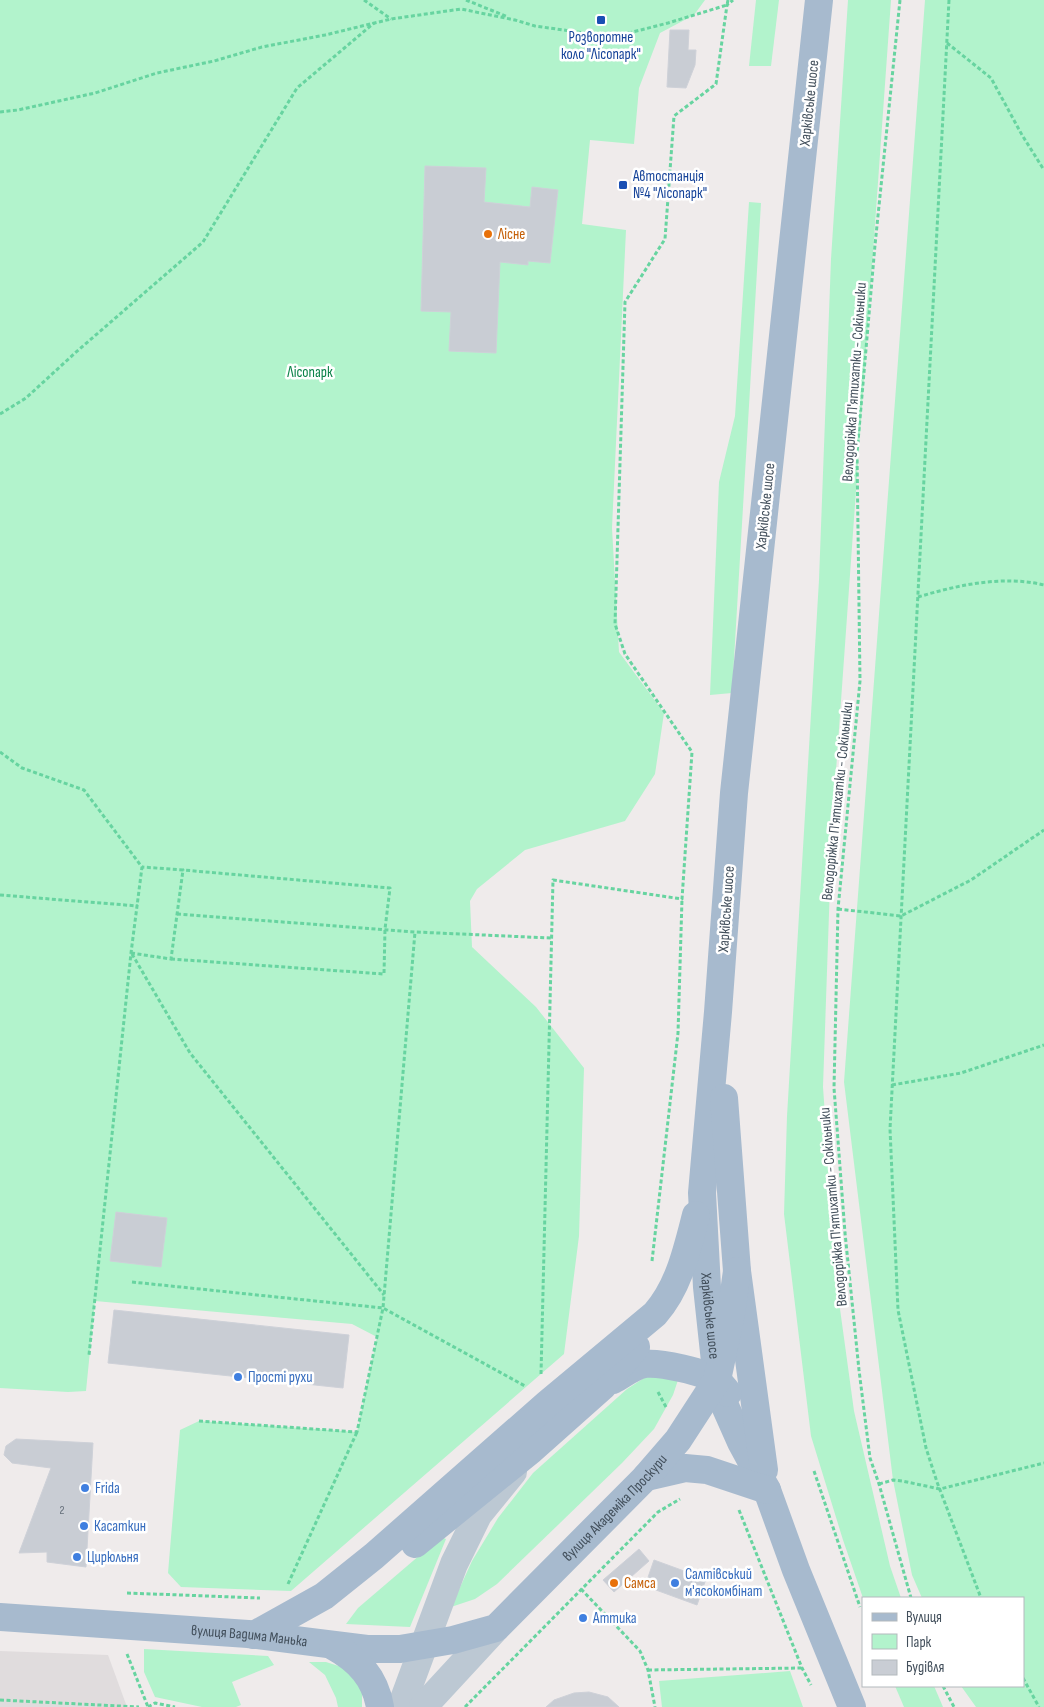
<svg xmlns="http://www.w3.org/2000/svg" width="1044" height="1707" viewBox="0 0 1044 1707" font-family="'Sofia Sans Condensed',sans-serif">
  <rect width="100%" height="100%" fill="#efebeb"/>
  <path fill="#e0dcdd" d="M0 1651 108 1655 127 1707H0Z"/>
  <g fill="#b2f3cc">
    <path d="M0 0H705L694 15 660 33 639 88 634 144 590 140 582 224 626 230 612 528 619 652 664 713 655 774 625 821 525 850 477 889 470 901 472 947 536 1007 584 1068 579 1236 564 1354 291 1591 181 1587 168 1573 180 1430 199 1421 357 1432 377 1337 352 1324 95 1301 86 1391 68 1392 0 1388Z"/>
    <path d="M756 0H779L771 66H749Z"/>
    <path d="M848 0H891L832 827 823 1087 837 1287 854 1411 890 1566 901 1598H863L843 1540 811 1436 784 1214 787 1116 819 580 831 259Z"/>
    <path d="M925 0H1044V1707H976L961 1686H1023V1598H922L912 1575 893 1480 844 1082Z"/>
    <path d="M749 202 761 203 732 693 710 695 719 482 735 416Z"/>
    <path d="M655 1371 679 1377 673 1395 654 1429 622 1463 497 1584 475 1599 451 1607 472 1561 498 1518 533 1473 627 1389Z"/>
    <path d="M441 1537 446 1539 410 1627 346 1624 358 1608Z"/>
    <path d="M144 1649 268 1656 274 1665 232 1682 241 1705 236 1707H202L155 1697 144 1672Z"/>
    <path d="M309 1662H326L348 1669 362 1691V1707H338L336 1698 325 1675Z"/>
    <path d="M790 1671 803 1707H662L659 1681Z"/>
    <path d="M895 1686H934L943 1707H904Z"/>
  </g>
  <g fill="#c9cdd4" stroke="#ced1d8">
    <path d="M670 30H689L688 50H696L695 65 686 88 667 87Z"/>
    <path d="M425 166 486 168 484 202 530 207 532 187 558 190 550 263 528 261V265L500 262 496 353 449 351 451 312 421 311Z"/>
    <path d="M116 1212 167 1218 161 1267 110 1261Z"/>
    <path d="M114 1310 349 1335 343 1388 108 1363Z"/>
    <path d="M16 1439 93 1443 86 1567 47 1562V1552L19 1553 51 1468 12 1463 4 1455 6 1446Z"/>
    <path d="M639 1549 649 1561 614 1592 603 1580Z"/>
    <path d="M654 1560 706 1579 697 1605 645 1586Z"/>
    <path d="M589 1692 608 1697 619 1707H546L554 1700 574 1693Z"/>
  </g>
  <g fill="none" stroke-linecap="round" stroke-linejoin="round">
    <g stroke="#67d4a0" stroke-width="3" stroke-dasharray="4 2.5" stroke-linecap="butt">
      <path d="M364 0 391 19"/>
      <path d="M466 0 508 17"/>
      <path d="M900 0 875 245 857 453 860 681 838 909 834 1088 845 1233 859 1370 870 1458 879 1484 911 1598"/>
      <path d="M949 0 890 1129 898 1310 926 1448 937 1482 981 1598"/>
      <path d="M947 43 991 78 1022 135 1044 170"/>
      <path d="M0 112 18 110 95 93 157 73 214 61 262 47 325 35 391 19 461 9 515 20 535 26 613 37 668 23 727 5 728 0"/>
      <path d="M0 414 26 398 75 353 203 242 297 88 374 23"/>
      <path d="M918 597C958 585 1003 575 1044 585"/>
      <path d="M0 752 22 768 84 790 142 867 131 953 89 1355"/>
      <path d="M0 895 138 906"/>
      <path d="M838 909 901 916 971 880 1044 830"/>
      <path d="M177 914 415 932 551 938"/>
      <path d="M131 953 171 959 183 870 142 867"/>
      <path d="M132 954 190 1053 384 1295"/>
      <path d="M171 959 384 974 385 929 390 888 183 870"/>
      <path d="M892 1085 961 1073 1044 1045"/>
      <path d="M652 1261 678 1033 682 899"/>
      <path d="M132 1282 383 1308 525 1386"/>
      <path d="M541 1374 553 880 682 899 692 752 625 654 615 624 625 302 665 239 674 116 716 84 727 5 733 0"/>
      <path d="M658 1392 666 1407"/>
      <path d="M199 1421 357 1432 383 1308 415 932"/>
      <path d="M814 1471 860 1607"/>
      <path d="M879 1484 893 1480 902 1481 940 1489 1044 1463"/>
      <path d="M739 1510 802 1668 811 1685"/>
      <path d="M288 1584 357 1432"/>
      <path d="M581 1589 640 1651 648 1670 655 1707"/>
      <path d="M127 1593 260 1598"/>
      <path d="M127 1654 148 1707"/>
      <path d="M648 1670 802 1668"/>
      <path d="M1023 1678 1039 1707"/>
      <path d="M943 1686 954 1707"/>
      <path d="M0 1700 139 1707"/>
      <path d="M148 1707 155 1703 175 1707"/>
      <path d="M465 1707 658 1512 680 1499"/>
    </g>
    <g stroke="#bcc8d3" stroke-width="28">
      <path d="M401 1707 454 1564 478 1515 513 1472"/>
      <path d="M423 1707 496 1628"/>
    </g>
    <g stroke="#a7bace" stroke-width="28">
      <path id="s1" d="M819 0 734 793 718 1012 702 1193 707 1287 717 1380 725 1406 741 1442 767 1490 796 1570 852 1707"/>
      <path d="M724 1098 737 1271 764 1470"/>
      <path d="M613 1380C623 1375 633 1366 645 1364 659 1362 706 1372 717 1381 721 1384 725 1389 728 1393"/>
      <path d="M646 1477 685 1468 707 1470 767 1490"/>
      <path d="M415 1544 531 1450 603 1386 636 1347"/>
      <path id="s2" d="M0 1617 248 1634 367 1649H400L453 1640 496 1628 646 1477 678 1440 717 1380 731 1314 737 1271"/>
      <path d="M254 1635 324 1596 374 1556 547 1404 655 1314C679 1287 687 1250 696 1215"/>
      <path d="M333 1646C358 1660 375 1677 380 1707"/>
    </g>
  </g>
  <g fill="#1a4fb4" stroke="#fff" stroke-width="2">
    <rect x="596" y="15" width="10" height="10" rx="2.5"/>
    <rect x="618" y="180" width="10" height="10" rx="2.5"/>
  </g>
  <g fill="#e8710a" stroke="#fff" stroke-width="2">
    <circle cx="488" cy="234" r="5"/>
    <circle cx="614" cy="1583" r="5"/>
  </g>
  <g fill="#3f7fe0" stroke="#fff" stroke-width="2">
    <circle cx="238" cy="1377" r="5"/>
    <circle cx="85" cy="1488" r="5"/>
    <circle cx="84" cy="1526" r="5"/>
    <circle cx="77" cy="1557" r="5"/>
    <circle cx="675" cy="1583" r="5"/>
    <circle cx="583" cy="1618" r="5"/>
  </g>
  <g text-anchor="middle" stroke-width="5" stroke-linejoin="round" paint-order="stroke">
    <g font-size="12" fill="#646e79">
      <text x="62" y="1514">2</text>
    </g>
    <g font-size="15" fill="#164399" stroke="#fff">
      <text x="601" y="42">Розворотне<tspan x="601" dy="17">коло "Лісопарк"</tspan></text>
      <text x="633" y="181" text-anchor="start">Автостанція<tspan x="633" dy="17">№4 "Лісопарк"</tspan></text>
    </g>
    <g font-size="15" fill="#424f5b" stroke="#fff">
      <text transform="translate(809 103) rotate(-84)" y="5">Харківське шосе</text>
      <text transform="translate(854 382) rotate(-86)" y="5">Велодоріжка П'ятихатки - Сокільники</text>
      <text transform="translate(765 506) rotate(-84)" y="5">Харківське шосе</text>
      <text transform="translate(837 801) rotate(-84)" y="5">Велодоріжка П'ятихатки - Сокільники</text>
      <text transform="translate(726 909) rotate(-86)" y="5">Харківське шосе</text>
      <text transform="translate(833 1207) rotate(-95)" y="5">Велодоріжка П'ятихатки - Сокільники</text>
      <text dy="5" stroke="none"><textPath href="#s1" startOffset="1322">Харківське шосе</textPath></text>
      <text dy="5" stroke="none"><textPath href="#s2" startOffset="669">вулиця Академіка Проскури</textPath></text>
      <text dy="5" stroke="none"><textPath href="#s2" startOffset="250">вулиця Вадима Манька</textPath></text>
    </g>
    <g font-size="15" fill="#c56008" stroke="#fff" text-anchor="start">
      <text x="498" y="239">Лісне</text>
      <text x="624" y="1588">Самса</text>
    </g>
    <g font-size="15" fill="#0c8249" stroke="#fff">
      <text x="310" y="377">Лісопарк</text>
    </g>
    <g font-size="15" fill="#366cbe" stroke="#fff" text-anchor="start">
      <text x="248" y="1382">Прості рухи</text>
      <text x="95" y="1493">Frida</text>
      <text x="94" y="1531">Касаткин</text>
      <text x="87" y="1562">Цирюльня</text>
      <text x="685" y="1579">Салтівський<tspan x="685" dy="17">м'ясокомбінат</tspan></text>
      <text x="593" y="1623">Аттика</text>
    </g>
  </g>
  <rect x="862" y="1597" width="162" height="90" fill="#ffffff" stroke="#b3b9bd"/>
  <rect x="872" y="1613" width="25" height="8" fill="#a7bace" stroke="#b3b9bd"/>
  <text x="906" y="1622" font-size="15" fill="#424f5b">Вулиця</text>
  <rect x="872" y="1634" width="25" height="15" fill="#b2f3cc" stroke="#b3b9bd"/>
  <text x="906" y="1647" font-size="15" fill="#424f5b">Парк</text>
  <rect x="872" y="1660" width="25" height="15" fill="#c9cdd4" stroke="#b3b9bd"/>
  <text x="906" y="1672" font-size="15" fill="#424f5b">Будівля</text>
</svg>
